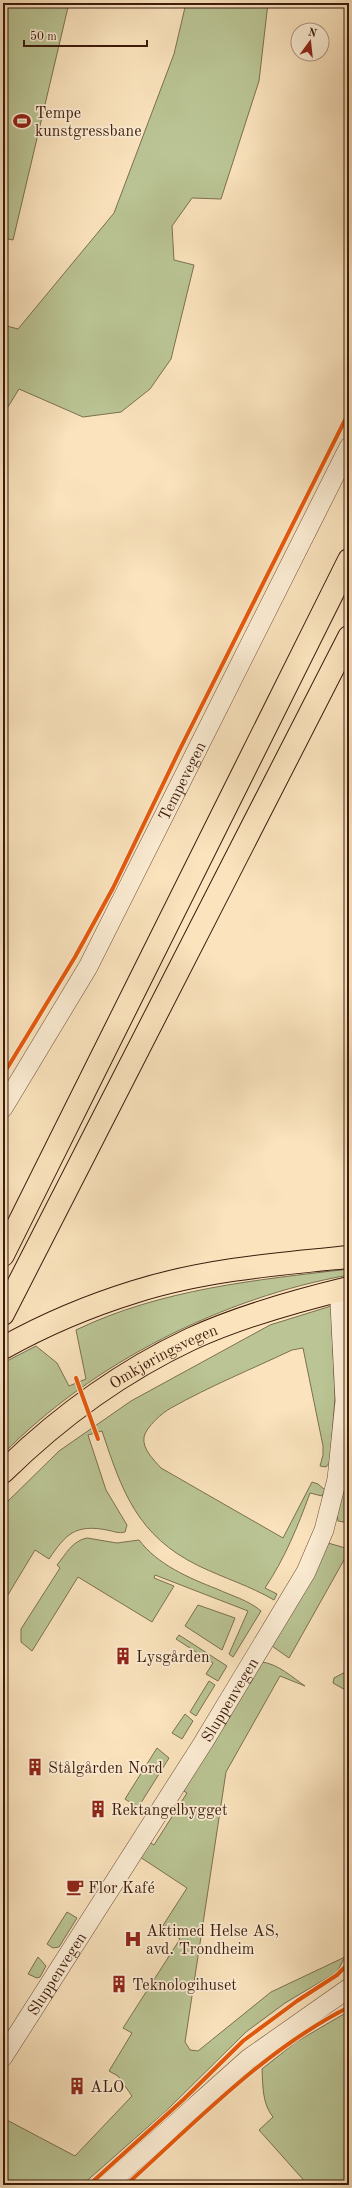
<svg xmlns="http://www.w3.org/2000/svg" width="352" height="2188" viewBox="0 0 352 2188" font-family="'Old Standard TT',serif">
  <rect width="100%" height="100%" fill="#fae3bd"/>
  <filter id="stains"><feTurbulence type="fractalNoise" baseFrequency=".005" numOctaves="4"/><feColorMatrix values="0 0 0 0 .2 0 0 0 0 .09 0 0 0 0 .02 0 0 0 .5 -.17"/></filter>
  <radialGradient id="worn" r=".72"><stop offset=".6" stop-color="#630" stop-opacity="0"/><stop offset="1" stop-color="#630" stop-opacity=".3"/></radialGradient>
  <g fill="#bac494" stroke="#7c7050">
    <path d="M3 3H69L13 240 3 238Z"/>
    <path d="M186 3H268L259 81 221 199 192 198 172 226 174 260 194 265 171 359 150 389 121 412 83 417 19 389 3 415V325L18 329 114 213 174 54Z"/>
    <path d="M349 1269V1275C224 1297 92 1363 3 1454V1363L36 1346 57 1363 69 1386 86 1379 76 1330C161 1289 256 1280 349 1269Z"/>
    <path d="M331 1306 335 1397 330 1462 326 1467 320 1466 323 1455V1446L303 1348 292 1350C252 1369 210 1386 171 1408 163 1412 146 1427 144 1437 142 1449 154 1460 161 1468L283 1538 312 1482 318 1484 325 1490 322 1496 310 1493C298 1526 285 1558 265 1588L277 1594 274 1600C250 1586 224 1578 199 1566 137 1536 122 1491 102 1431L88 1435 106 1490 127 1525 125 1532C119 1534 113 1531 107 1530 75 1524 66 1534 49 1559L35 1550 3 1603V1506L59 1451 131 1401 270 1325Z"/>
    <path d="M349 1470V1523L338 1521 337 1514Z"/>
    <path d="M87 1538 117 1543 139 1540C158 1565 189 1578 217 1589 232 1596 248 1600 261 1611L233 1657 229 1654 248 1611 155 1575 154 1578 174 1586 152 1622 78 1577 32 1651 21 1642V1629L60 1568 57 1565C66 1554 72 1541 87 1538Z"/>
    <path d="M328 1543 349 1549V1551L289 1658 272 1646Z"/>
    <path d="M198 1605 235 1618 222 1650 185 1626Z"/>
    <path d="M179 1635 227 1666 218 1681 206 1674 213 1663 176 1639Z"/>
    <path d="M262 1662C278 1664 292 1677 305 1686L280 1676 226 1772 185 2042 190 2050 198 2051 271 1992 345 1957 337 1972 285 2003 246 2032 165 2112 82 2185H3V2118L75 2156 132 2096 118 2076 109 2071 132 2033 123 2028 180 1939 162 1927 187 1888 140 1857 149 1842 154 1845 187 1793 182 1790Z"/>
    <path d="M349 1670V1692L333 1683 334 1678Z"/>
    <path d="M209 1681 215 1685 196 1716 190 1712Z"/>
    <path d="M185 1714 193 1721 182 1739 172 1733Z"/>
    <path d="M157 1748 169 1758 139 1806 137 1807 125 1799Z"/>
    <path d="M67 1912 77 1918 59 1947 53 1948 47 1944Z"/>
    <path d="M38 1957 46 1966 40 1977 37 1978 28 1974Z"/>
    <path d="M349 2011V2185H308L259 2130 273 2117C262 2103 263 2086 262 2069L296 2042Z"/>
  </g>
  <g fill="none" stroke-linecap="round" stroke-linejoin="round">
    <g stroke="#6c4d38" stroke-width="20">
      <g id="minor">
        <path id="s1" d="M3 1108 88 967 349 447"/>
        <path id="s2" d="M3 2057 203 1743 306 1572 324 1530 337 1479 345 1401 340 1304"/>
        <path d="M107 2185 248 2059 349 1988"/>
      </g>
    </g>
    <g stroke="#3d1b0c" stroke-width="24">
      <g id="major">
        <path d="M3 1255 349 560"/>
        <path d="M3 1314 349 637"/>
      </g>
    </g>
    <g stroke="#3d1b0c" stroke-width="24">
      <g id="highway">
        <path d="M3 1348C44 1325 89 1306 134 1292 203 1270 277 1264 349 1257"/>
        <path id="s3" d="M3 1472C58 1418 121 1372 191 1339 241 1316 295 1301 349 1288"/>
      </g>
    </g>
    <use href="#minor" stroke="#fcedd4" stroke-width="19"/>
    <use href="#major" stroke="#fae3bd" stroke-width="22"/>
    <use href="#highway" stroke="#fae3bd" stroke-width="22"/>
    <g stroke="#fcedd4" stroke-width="6">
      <g id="cycleway">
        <path d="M3 1075 75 957 113 888 179 751 349 412"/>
        <path d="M76 1378 98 1439"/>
        <path d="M89 2185 184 2099 243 2041 297 2001 337 1975 349 1963"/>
        <path d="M126 2185C196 2122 264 2050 349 2007"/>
      </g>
    </g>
    <use href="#cycleway" stroke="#e8590c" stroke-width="4"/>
  </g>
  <defs>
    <g id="stadium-bare" transform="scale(1.38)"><path d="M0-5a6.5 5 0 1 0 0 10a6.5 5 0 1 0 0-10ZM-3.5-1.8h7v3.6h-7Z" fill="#8f2418" stroke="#fcedd4" stroke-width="2.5" paint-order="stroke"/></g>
    <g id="building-bare" transform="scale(1.38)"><path d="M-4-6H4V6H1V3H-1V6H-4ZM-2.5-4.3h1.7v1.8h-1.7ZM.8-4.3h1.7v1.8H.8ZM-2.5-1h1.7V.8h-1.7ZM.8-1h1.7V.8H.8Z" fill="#8f2418" stroke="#fcedd4" stroke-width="2.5" paint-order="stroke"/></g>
    <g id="cafe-bare" transform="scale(1.38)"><path d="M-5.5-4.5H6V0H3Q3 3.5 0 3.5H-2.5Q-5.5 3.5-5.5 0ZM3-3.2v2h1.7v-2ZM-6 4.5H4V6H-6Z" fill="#8f2418" stroke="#fcedd4" stroke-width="2.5" paint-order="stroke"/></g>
    <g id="hospital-bare" transform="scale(1.38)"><path d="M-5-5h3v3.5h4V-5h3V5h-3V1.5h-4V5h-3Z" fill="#8f2418" stroke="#fcedd4" stroke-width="2.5" paint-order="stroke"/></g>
  </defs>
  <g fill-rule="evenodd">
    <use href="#stadium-bare" x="22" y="121"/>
    <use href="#building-bare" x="123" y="1656"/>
    <use href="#building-bare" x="35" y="1767"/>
    <use href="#building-bare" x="98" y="1809"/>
    <use href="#cafe-bare" x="75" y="1887"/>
    <use href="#hospital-bare" x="133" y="1939"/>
    <use href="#building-bare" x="119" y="1984"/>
    <use href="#building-bare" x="77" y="2086"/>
  </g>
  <g text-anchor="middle" stroke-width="3.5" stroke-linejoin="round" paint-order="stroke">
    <g font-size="16" fill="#3d1b0c" stroke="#fcedd4" text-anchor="start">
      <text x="35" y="118">Tempe<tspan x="35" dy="18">kunstgressbane</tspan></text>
      <text x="136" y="1662">Lysgården</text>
      <text x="48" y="1773">Stålgården Nord</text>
      <text x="111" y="1815">Rektangelbygget</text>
      <text x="88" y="1893">Flor Kafé</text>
      <text x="146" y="1936">Aktimed Helse AS,<tspan x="146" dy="18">avd. Trondheim</tspan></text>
      <text x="132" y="1990">Teknologihuset</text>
      <text x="90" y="2092">ALO</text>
    </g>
    <g font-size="16" fill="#3d1b0c" stroke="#fcedd4">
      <text dy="6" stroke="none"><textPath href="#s1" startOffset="373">Tempevegen</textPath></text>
      <text dy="6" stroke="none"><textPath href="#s3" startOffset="199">Omkjøringsvegen</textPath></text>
      <text dy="6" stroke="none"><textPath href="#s2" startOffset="423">Sluppenvegen</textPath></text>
      <text dy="6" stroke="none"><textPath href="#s2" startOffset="99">Sluppenvegen</textPath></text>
    </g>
  </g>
  <rect width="352" height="2188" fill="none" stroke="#fae3bd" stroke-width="16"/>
  <rect x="4" y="4" width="344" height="2180" fill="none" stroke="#3d1b0c" stroke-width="2"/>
  <rect x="8" y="8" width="336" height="2172" fill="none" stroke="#3d1b0c"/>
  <g transform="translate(310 42) rotate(15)"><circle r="19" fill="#fcedd4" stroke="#b09984"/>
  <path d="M0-3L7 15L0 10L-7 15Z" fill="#8f2418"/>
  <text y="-6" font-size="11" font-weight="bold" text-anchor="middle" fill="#3d1b0c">N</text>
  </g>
  <path d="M24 40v6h123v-6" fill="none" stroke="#3d1b0c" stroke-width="2"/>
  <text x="30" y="40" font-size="12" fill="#3d1b0c" stroke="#fcedd4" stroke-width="3" paint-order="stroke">50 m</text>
  <rect width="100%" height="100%" filter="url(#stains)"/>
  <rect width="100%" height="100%" fill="url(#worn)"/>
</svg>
